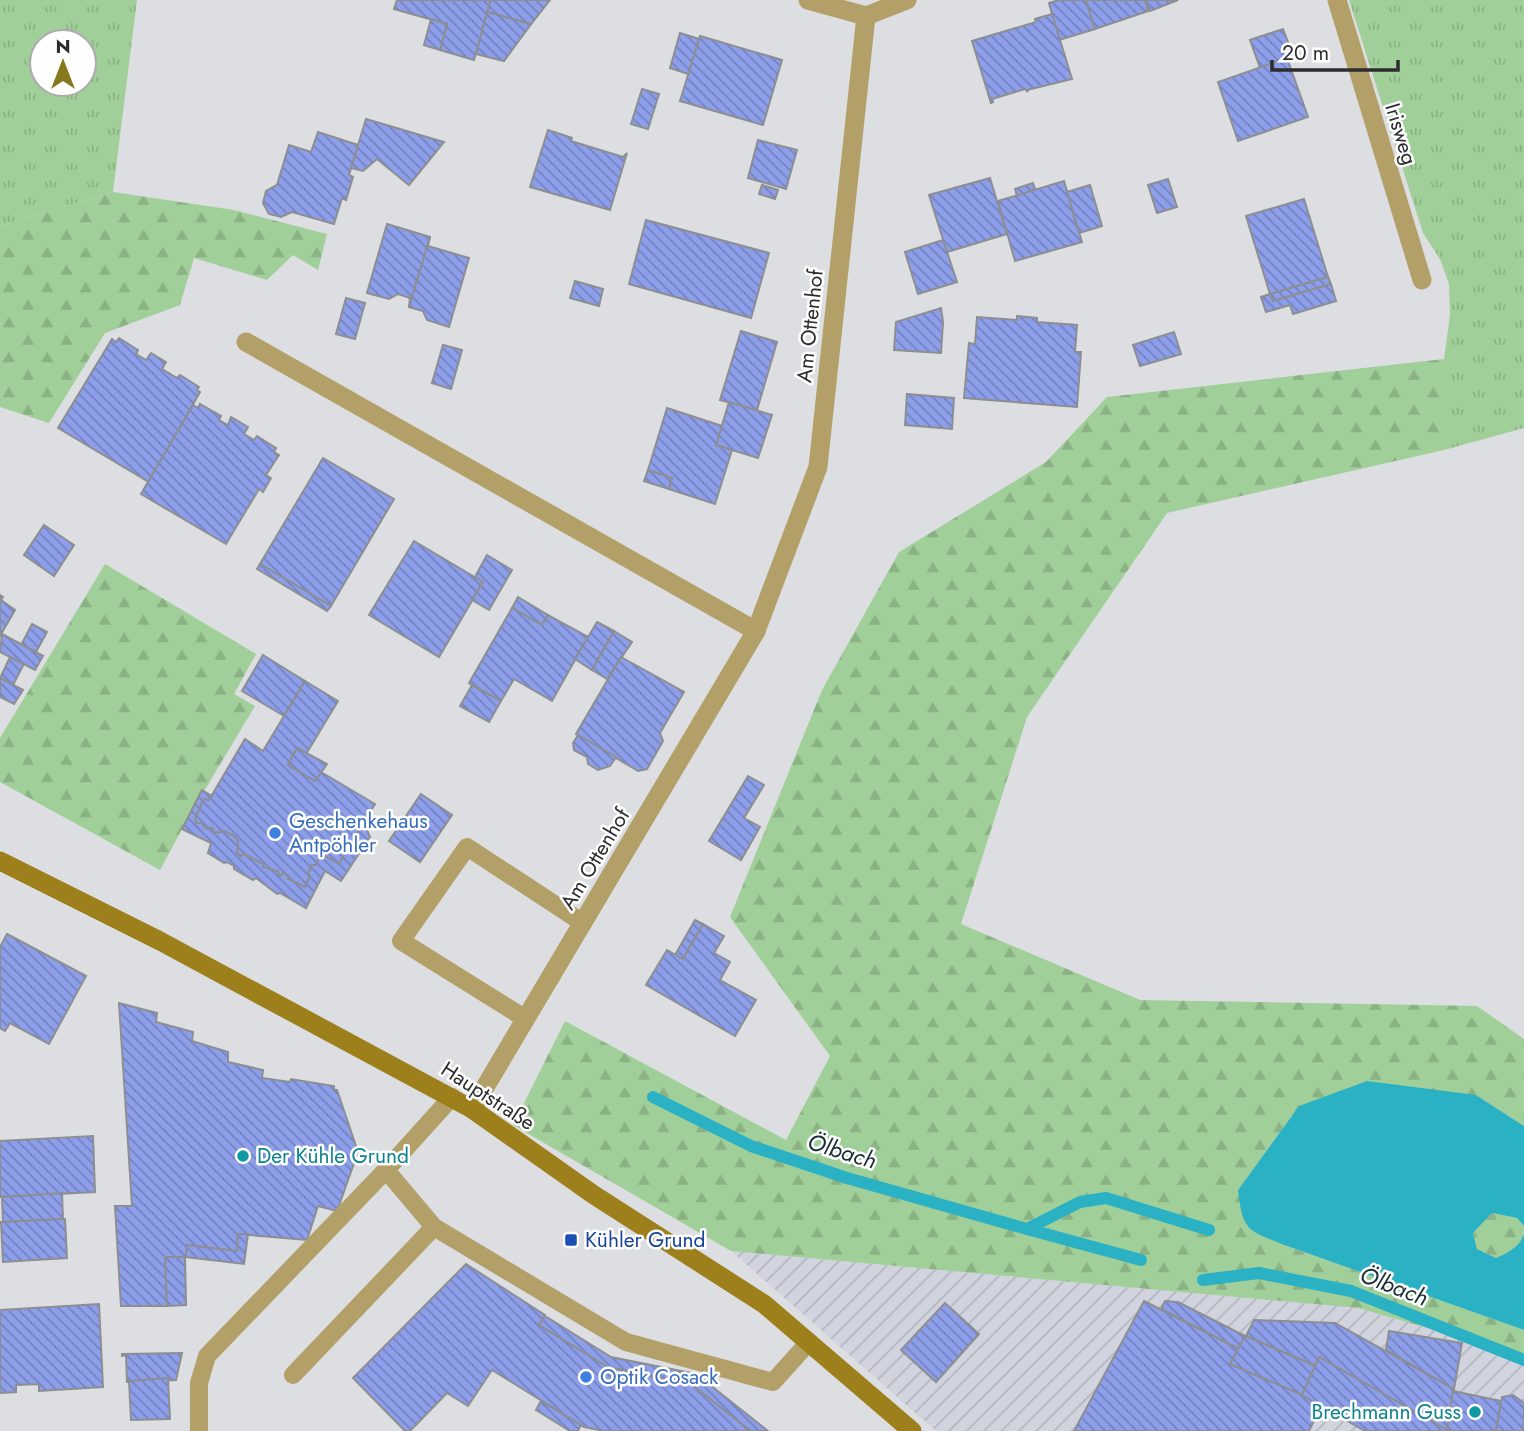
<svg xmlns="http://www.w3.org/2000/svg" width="1524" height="1431" viewBox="0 0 1524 1431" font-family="Jost,sans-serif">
  <defs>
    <pattern id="industrial-furrows" width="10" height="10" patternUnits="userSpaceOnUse" patternTransform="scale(1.75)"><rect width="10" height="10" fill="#d1d4de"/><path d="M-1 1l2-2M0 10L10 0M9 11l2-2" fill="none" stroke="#b4b6bf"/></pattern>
    <pattern id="grass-tufts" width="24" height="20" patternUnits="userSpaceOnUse" patternTransform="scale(1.75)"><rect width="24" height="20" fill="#a1cf99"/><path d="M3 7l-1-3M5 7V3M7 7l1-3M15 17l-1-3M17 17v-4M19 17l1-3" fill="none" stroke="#8bb284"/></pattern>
    <pattern id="forest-firs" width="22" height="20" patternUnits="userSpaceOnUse" patternTransform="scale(1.75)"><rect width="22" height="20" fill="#a1cf99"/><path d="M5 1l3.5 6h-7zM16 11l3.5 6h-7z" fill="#8bb284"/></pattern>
    <pattern id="building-back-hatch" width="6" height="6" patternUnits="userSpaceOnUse" patternTransform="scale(1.75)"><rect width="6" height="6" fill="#8d9feb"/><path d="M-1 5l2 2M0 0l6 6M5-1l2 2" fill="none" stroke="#7482bf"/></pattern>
  </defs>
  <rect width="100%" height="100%" fill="#dddee1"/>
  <path fill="url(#industrial-furrows)" d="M731 1251 1358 1308 1472 1341 1524 1358V1431H936Z"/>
  <g fill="url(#grass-tufts)" fill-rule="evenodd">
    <path d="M0 0H137L113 192 0 226ZM42 42H84V84H42Z"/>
    <path d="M1349 0H1524V428L1444 450V359L1450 315 1449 284 1440 259 1423 233Z"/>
  </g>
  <g fill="url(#forest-firs)">
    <path d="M113 192 234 210 327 234 318 270 293 255 267 280 194 258 180 305 105 333 49 423 0 407V226Z"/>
    <path d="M1444 359V450L1167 513 1027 717 961 924 1140 1000 1477 1006 1524 1039V1126L1476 1095 1299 1106 1238 1190 1287 1246 1524 1330V1358L1472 1341 1358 1308 731 1251 513 1125 565 1021 786 1140 830 1056 730 917 822 690 899 552 1046 462 1107 397Z"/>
    <path d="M105 564 256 654 234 694 255 706 188 818 160 870 0 782V738Z"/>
    <path d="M1492 1213 1517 1218 1524 1226 1523 1239 1512 1250 1496 1258 1477 1249 1473 1233Z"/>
  </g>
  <path fill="#2bb1c4" d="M1367 1081 1476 1095 1524 1126V1226L1517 1218 1492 1213 1473 1233 1477 1249 1496 1258C1507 1253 1520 1247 1524 1234V1330L1287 1246C1249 1230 1243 1234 1238 1190L1299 1106Z"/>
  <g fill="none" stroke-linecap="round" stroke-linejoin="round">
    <g stroke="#2bb1c4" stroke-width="12">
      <path d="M653 1097 751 1146 847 1178 1027 1229 1080 1202 1106 1198 1209 1230"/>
      <path d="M1027 1229 1141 1260"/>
      <path d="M1203 1280 1259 1273 1351 1291 1524 1360"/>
    </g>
  </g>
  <g fill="url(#building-back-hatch)" stroke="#8d8e91" stroke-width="2">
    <path d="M397 0H491L474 60 440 50 447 24 394 9Z"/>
    <path d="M491 0H550L531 24 487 12Z"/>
    <path d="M1059 0H1086L1095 29 1059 40 1049 3Z"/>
    <path d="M1086 0H1145L1148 11 1095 29Z"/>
    <path d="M1145 0H1178L1150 11Z"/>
    <path d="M487 12 531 24 504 61 476 54Z"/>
    <path d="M1052 14 1072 79 1027 90 1028 92 1025 89 992 99 993 102 991 103 972 41 1036 22 1035 19Z"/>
    <path d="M431 19 447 24 440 50 424 45Z"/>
    <path d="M1283 29 1294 58 1288 60 1287 58 1260 68 1250 40Z"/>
    <path d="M680 33 699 39 688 74 670 68Z"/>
    <path d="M700 36 782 60 763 125 680 101Z"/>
    <path d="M1287 58 1308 117 1238 141 1218 82Z"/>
    <path d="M642 89 659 94 648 129 631 124Z"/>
    <path d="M366 119 444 142 409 185 377 159 363 171 351 168Z"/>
    <path d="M548 130 572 138 571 141 623 157 627 153 610 210 530 187Z"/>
    <path d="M318 132 358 145 349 175 353 177 346 200 342 198 334 224 292 212 281 217 269 214 263 203 266 191 277 185 289 145 311 152Z"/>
    <path d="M758 140 797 150 786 189 748 178Z"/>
    <path d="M990 178 1007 234 947 252 929 195Z"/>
    <path d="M1168 179 1177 207 1157 213 1148 185Z"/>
    <path d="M1064 181 1082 242 1015 261 998 201Z"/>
    <path d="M1033 183 1035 189 1017 196 1015 189Z"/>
    <path d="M762 185 778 190 775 199 759 194Z"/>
    <path d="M1090 185 1102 226 1079 233 1067 192Z"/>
    <path d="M1304 199 1328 277 1270 294 1246 216Z"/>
    <path d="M646 220 769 253 751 318 629 284Z"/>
    <path d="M387 224 430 237 409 307 410 298 398 294 389 299 367 293Z"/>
    <path d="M430 237 428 246 469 258 449 327 427 320 423 311 409 307Z"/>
    <path d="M943 240 957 282 918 294 905 252Z"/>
    <path d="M1328 277 1331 284 1273 301 1270 294Z"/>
    <path d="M575 281 603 289 599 306 570 298Z"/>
    <path d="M1331 284 1336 301 1293 314 1290 305 1266 312 1261 297 1270 294 1273 301Z"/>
    <path d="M346 298 365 303 355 339 336 334Z"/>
    <path d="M941 308 943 322 941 353 894 350 896 322Z"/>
    <path d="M1017 316 1037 318V322L1077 325 1075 352H1081L1077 407 964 398 969 343 975 344 977 317 1017 320Z"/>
    <path d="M741 331 777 342 757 410 720 400Z"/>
    <path d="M1174 332 1181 354 1140 366 1133 345Z"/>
    <path d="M119 338 138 350 136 354 146 360 151 353 166 362 162 369 177 378 180 375 199 387 197 390 200 392 149 482 58 428 112 339 116 342Z"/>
    <path d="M443 345 462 350 451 389 432 383Z"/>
    <path d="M907 394 954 398 952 429 905 425Z"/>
    <path d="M729 402 772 415 758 458 716 445Z"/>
    <path d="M200 404 221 416 219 420 228 425 231 417 248 427 244 434 254 440 257 436 276 448 274 452 279 455 266 475 271 478 263 492 259 489 226 544 141 494 193 405 198 408Z"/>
    <path d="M667 408 722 426 716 445 732 450 715 504 669 489 672 478 648 470Z"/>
    <path d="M323 458 394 499 331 606 260 564Z"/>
    <path d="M648 470 672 478 669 489 644 481Z"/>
    <path d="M44 525 74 545 54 576 24 555Z"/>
    <path d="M414 541 483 582 439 657 369 615Z"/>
    <path d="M487 555 512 570 489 610 472 600 483 582 475 577Z"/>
    <path d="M260 564 331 606 327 611 257 569Z"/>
    <path d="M0 595 3 597 1 600 15 610 0 636Z"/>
    <path d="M518 597 548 615 542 625 512 608Z"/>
    <path d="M512 608 542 625 548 615 588 637 552 701 514 679 501 701 469 683Z"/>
    <path d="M597 622 614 631 592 670 575 659Z"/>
    <path d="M32 624 47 632 36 652 21 645Z"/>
    <path d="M614 631 632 642 607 679 592 670Z"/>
    <path d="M2 634 43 656 35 670 0 652Z"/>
    <path d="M263 655 305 681 284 716 242 691Z"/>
    <path d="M10 657 24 664 13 685 0 678Z"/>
    <path d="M621 657 684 692 660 733 663 741 647 769 638 771 576 734Z"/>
    <path d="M0 678 23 690 14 704 0 697Z"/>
    <path d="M305 681 338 701 306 754 297 748 288 765 315 781 321 772 375 804 339 864 321 854 316 865H312L308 873 310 876 305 887 288 879V876L283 873 280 876 277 871 263 867V864L244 854 241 856 237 854 238 841 234 836 224 831 221 833 212 832V828L207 829 201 823H196L195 818 204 798 209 800 245 739 263 751Z"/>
    <path d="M472 685 501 701 489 722 460 706Z"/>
    <path d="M578 735 616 757 610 766 598 770 588 764 587 757 574 750 573 743Z"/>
    <path d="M297 748 327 764 315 781 288 765Z"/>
    <path d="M748 776 764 785 744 818 760 827 741 860 709 841Z"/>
    <path d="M202 790 212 796 209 800 204 799 195 818 196 823H201L207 829 212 828 215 833 224 831 234 836 238 841 237 854 241 856 244 854 263 864V867L277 871 280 876 283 873 288 876V879L305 887 310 876 308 873 312 865H316L321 854 339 864 362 824 364 823 370 837 341 881 325 871 306 908 280 893 277 894 256 878 253 880 234 869V866L227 862 224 863 208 853 211 843 182 829Z"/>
    <path d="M421 794 452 815 420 862 389 841Z"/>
    <path d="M695 920 703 924 683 959 675 955Z"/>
    <path d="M703 924 724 936 714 953 730 962 720 980 756 1000 735 1036 646 985 667 950 683 959Z"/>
    <path d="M7 934 86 976 49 1044 10 1023 5 1031 0 1028V947Z"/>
    <path d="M119 1003 157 1013 156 1022 193 1032 192 1041 228 1052V1062L263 1070 262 1078 290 1082 291 1079 334 1086V1090H337L358 1152 337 1211 318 1206 307 1240 238 1234 237 1251 187 1245 186 1257H165L167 1306H121L115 1206H132Z"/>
    <path d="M93 1136 95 1192 0 1197V1141Z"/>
    <path d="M62 1193 63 1219 3 1222 2 1197Z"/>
    <path d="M65 1219 67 1258 3 1262 1 1222Z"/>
    <path d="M238 1234H248L244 1264 186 1257 187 1245 237 1251Z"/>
    <path d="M165 1257H185L186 1305 167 1306Z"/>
    <path d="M466 1264 545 1315 539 1325 608 1367 691 1384 751 1431H604L584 1427 492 1370 468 1406 447 1393 410 1431H405L353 1378Z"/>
    <path d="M1144 1301 1239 1349 1230 1364 1303 1395 1321 1406 1309 1431H1074Z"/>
    <path d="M1165 1301 1178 1302 1245 1336 1239 1349 1161 1309Z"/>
    <path d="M945 1303 979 1334 936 1382 901 1350Z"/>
    <path d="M99 1304 103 1387 39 1391V1384L16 1385V1392L0 1393V1310Z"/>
    <path d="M545 1316 611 1357 696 1374 768 1431H751L691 1384 608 1367 539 1325Z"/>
    <path d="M1254 1320 1335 1323 1454 1389 1447 1430 1319 1357 1316 1366 1246 1336Z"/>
    <path d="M1389 1331 1462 1343 1454 1389 1386 1350Z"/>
    <path d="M1245 1336 1316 1366 1303 1395 1230 1364Z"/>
    <path d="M182 1353 176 1380 127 1382 126 1355 122 1356V1354Z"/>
    <path d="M1319 1357 1447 1430V1431H1365L1321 1406 1302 1395Z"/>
    <path d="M168 1378 170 1419 131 1420 129 1381Z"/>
    <path d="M1453 1391 1501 1401 1496 1431H1447Z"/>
    <path d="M1513 1395 1524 1403V1431H1496L1502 1397Z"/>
    <path d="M541 1401 581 1425 578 1431H570L536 1410Z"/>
  </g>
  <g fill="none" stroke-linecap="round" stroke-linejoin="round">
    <g stroke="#b3a068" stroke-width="18">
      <path d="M526 1019 401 941 467 847 583 923"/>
      <path d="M386 1170 434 1227"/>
      <path d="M293 1375 434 1227 626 1342 773 1382 809 1342"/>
      <path d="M199 1431V1383L207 1356 386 1170 452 1097"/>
    </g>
    <g stroke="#b3a068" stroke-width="19">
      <path d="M808 0 866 16 907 0"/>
      <path d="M1337 0 1422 280"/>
      <path d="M246 342 756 631"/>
      <path d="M472 1109 756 631 818 467 866 16"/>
    </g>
    <path stroke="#9d801b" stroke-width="19" d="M0 861 160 941 472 1109 594 1195 764 1304 912 1431"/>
  </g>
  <g fill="#3f7fe0" stroke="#fff" stroke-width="2.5">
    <circle cx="275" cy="833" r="7"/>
    <circle cx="586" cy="1377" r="7"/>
  </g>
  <g fill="#0f9aa8" stroke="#fff" stroke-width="2.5">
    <circle cx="243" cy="1156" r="7"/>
    <circle cx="1475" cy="1412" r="7"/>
  </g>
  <rect fill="#1a4fb4" stroke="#fff" stroke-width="2.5" x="564" y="1233" width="14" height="14" rx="3.5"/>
  <g text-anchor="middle" stroke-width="5" stroke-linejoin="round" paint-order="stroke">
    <g font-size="21" fill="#2d2d2e" stroke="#fff">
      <text transform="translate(1401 134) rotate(73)" y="7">Irisweg</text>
      <text transform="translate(810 326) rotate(-84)" y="7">Am Ottenhof</text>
      <text transform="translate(595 859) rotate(-59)" y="7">Am Ottenhof</text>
      <text transform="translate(488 1096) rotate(33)" y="7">Hauptstraße</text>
    </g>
    <g font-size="21" fill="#366cbe" stroke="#fff" text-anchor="start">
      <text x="289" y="828">Geschenkehaus<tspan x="289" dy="24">Antpöhler</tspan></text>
      <text x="600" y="1384">Optik Cosack</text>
    </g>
    <g font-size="21" fill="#0d838f" stroke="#fff" text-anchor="start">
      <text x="257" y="1163">Der Kühle Grund</text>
      <text x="1461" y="1419" text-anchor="end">Brechmann Guss</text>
    </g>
    <g font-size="21" fill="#164399" stroke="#fff" text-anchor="start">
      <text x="585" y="1247">Kühler Grund</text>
    </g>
    <g font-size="23" font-style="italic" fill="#192e32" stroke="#fff">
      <text transform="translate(842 1151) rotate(17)" y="8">Ölbach</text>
      <text transform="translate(1394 1286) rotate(21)" y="8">Ölbach</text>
    </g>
  </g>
  <g transform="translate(63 63)"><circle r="33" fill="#ffffff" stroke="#ababab" stroke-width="2"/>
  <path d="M0-5L12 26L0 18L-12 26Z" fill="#88781d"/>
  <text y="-10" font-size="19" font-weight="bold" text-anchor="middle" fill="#2d2d2e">N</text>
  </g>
  <path d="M1272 60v10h126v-10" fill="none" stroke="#2d2d2e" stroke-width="3.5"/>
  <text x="1282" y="60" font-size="21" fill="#2d2d2e" stroke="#ffffff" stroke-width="5" paint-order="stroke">20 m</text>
</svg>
